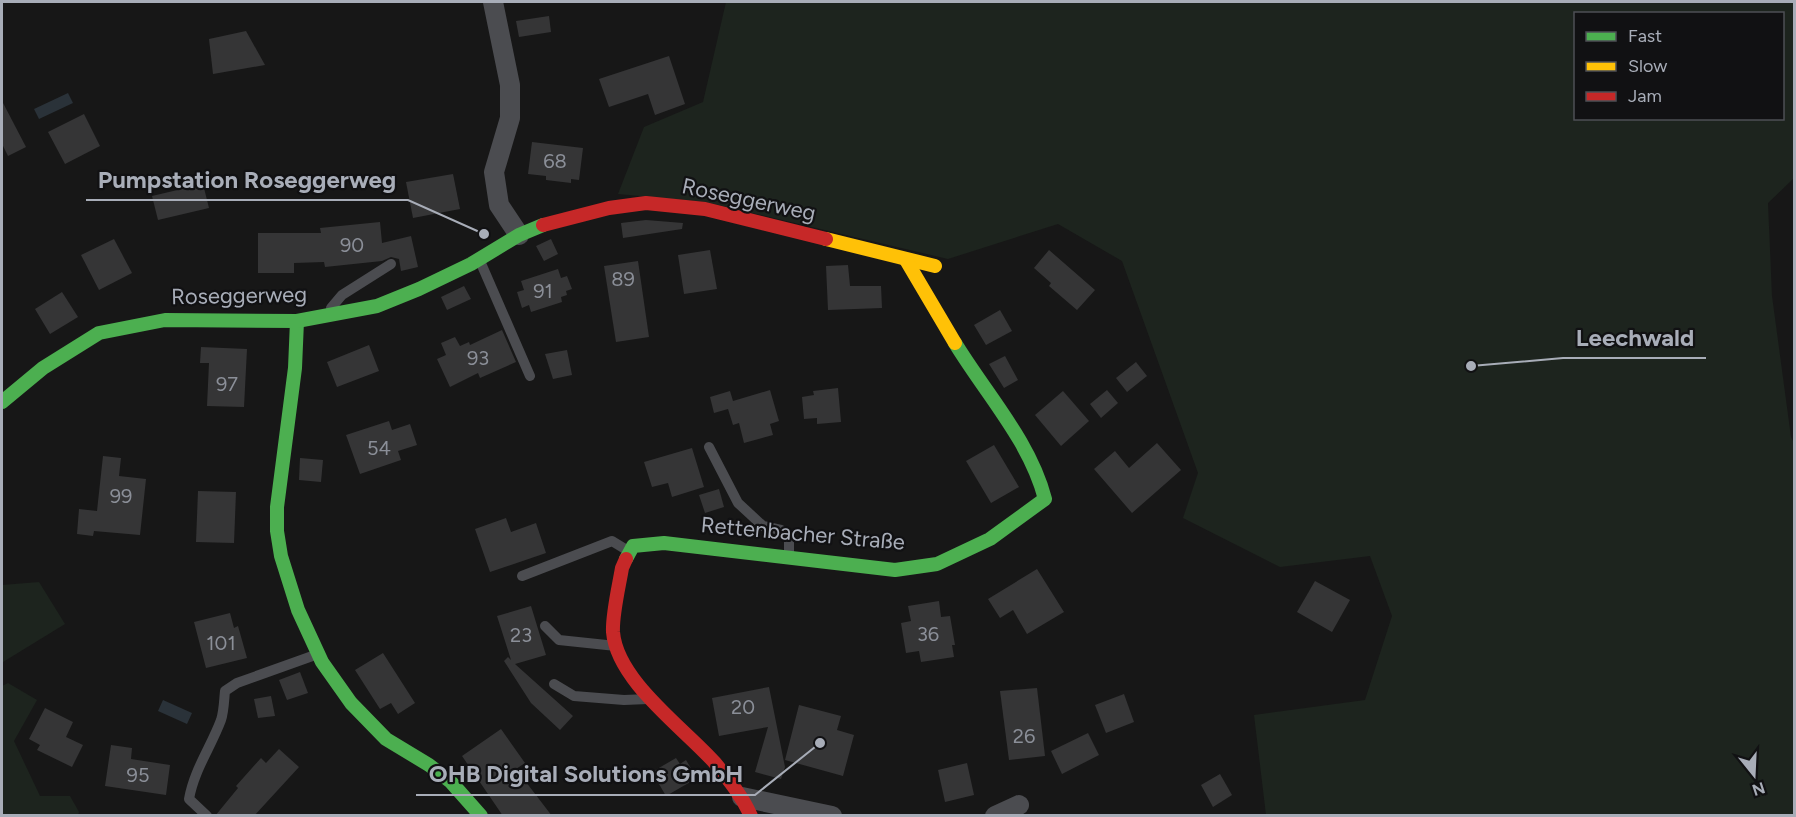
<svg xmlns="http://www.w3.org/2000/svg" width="1796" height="817" viewBox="0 0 1796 817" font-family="Figtree,sans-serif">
  <rect width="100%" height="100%" fill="#171717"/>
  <g fill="#1d241e" fill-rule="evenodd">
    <path d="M726 2H1794V178L1768 203 1772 296 1791 437 1794 443V815H1266L1254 715 1365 700 1392 616 1370 556 1280 567 1183 518 1198 473 1122 261 1058 224 948 259 705 202 618 194 644 127 703 102ZM1576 14H1782V118H1576Z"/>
    <path d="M39 582 65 624 3 662 2 585Z"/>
    <path d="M8 683 37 700 14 741 40 796H70L79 812 78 815H2V686Z"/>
  </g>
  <g fill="#2a3239">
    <path d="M68 93 73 103 39 119 34 109Z"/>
    <path d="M163 700 192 713 187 724 158 711Z"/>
  </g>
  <g fill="#353536">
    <path d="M549 16 551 32 519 37 516 21Z"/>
    <path d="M246 31 265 65 213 74 209 39Z"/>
    <path d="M669 56 685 104 655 115 648 94 609 107 599 79Z"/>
    <path d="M2 101 26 147 8 156 2 144Z"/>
    <path d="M84 114 100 146 65 164 48 132Z"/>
    <path d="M532 142 583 148 579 180 571 179V183L546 180V176L528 174Z"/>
    <path d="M453 174 460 209 413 218 406 182Z"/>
    <path d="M203 184 209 208 158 220 152 196Z"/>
    <path d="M646 220 683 223 682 229 623 238 621 223Z"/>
    <path d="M380 222 382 243 411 236 418 267 401 271 399 259 391 257 382 261 325 267 324 262 294 263V273H258V233H321L320 228Z"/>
    <path d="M114 239 132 273 99 290 81 255Z"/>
    <path d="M551 239 558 254 544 261 536 246Z"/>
    <path d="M710 250 717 289 684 294 678 255Z"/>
    <path d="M1049 250 1095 290 1077 310 1049 286 1051 283 1034 268Z"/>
    <path d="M638 261 649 337 616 342 604 266Z"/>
    <path d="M848 265 850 286H881L882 308 828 310 826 266Z"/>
    <path d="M558 269 561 278 567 276 572 289 566 291 567 295 561 297 562 302 531 312 529 305 522 308 517 292 524 290 521 281Z"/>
    <path d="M464 286 471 299 447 310 441 297Z"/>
    <path d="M62 292 78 317 50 334 35 309Z"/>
    <path d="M1000 310 1012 331 986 345 974 325Z"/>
    <path d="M502 330 516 362 480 378 478 373 450 387 437 359 446 355 441 343 455 337 460 346 469 342 470 345Z"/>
    <path d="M369 345 379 371 337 387 327 362Z"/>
    <path d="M201 347 247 349 244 407 207 406 209 363H200Z"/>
    <path d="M567 350 572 375 553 379 545 354Z"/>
    <path d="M1005 356 1018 380 1004 388 989 364Z"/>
    <path d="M1136 362 1147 376 1127 392 1116 378Z"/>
    <path d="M838 388 841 422 817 424V418L804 419 802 397 814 395 813 391Z"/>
    <path d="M770 390 779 421 770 424 773 435 744 443 739 423 733 425 728 409 714 413 710 397 730 391 733 401Z"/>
    <path d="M1107 390 1118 403 1101 418 1090 404Z"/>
    <path d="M1063 391 1089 421 1061 446 1035 415Z"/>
    <path d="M389 421 392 430 410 424 417 445 398 451 401 460 360 474 346 435Z"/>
    <path d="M1157 443 1181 470 1132 513 1094 469 1115 451 1129 468Z"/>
    <path d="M994 445 1019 487 991 503 966 461Z"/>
    <path d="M692 448 704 487 672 497 668 483 652 487 644 462Z"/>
    <path d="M103 456 121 458 119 476 146 479 140 535 94 531 93 536 77 534 79 509 97 511Z"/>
    <path d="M300 458 323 460 321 482 299 480Z"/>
    <path d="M719 489 724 507 705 513 699 495Z"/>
    <path d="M198 491 236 492 234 543 196 542Z"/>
    <path d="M506 518 511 532 536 523 546 553 490 572 475 529Z"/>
    <path d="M1037 569 1064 612 1027 634 1013 610 1000 618 988 599Z"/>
    <path d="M1315 581 1350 600 1332 632 1297 612Z"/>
    <path d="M939 601 941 617 950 616 955 645H952L954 657 921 662 919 651 906 653 901 623 911 621 908 606Z"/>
    <path d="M531 606 546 655 515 664 573 716 560 730 531 703 504 661 508 657 511 660 497 616Z"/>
    <path d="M230 613 234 628 238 626 247 658 206 668 194 622Z"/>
    <path d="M383 653 415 703 398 714 391 703 380 709 355 670Z"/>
    <path d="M300 672 308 693 287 700 279 680Z"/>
    <path d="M769 687 785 767 781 779 755 772 768 727 719 736 712 698Z"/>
    <path d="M1037 688 1045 756 1009 760 1000 691Z"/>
    <path d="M1124 694 1134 722 1106 733 1095 705Z"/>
    <path d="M271 696 275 716 258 718 254 699Z"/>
    <path d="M799 705 841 716 837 730 854 735 843 776 785 760Z"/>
    <path d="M45 708 73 722 66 737 83 745 72 767 37 750 40 745 29 739Z"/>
    <path d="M501 729 525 763 516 769 552 816H503L462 756Z"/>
    <path d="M1088 733 1099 755 1062 774 1051 751Z"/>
    <path d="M111 745 132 748 131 759 170 765 166 795 105 786Z"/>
    <path d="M279 749 299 767 254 816H215L238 788 236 786 261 758 266 763Z"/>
    <path d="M676 758 680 764 686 760 695 775 691 777 692 781 666 796 652 772Z"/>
    <path d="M967 763 974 795 945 802 938 770Z"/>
    <path d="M1220 774 1232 795 1213 807 1201 785Z"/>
  </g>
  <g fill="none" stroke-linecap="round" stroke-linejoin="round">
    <g stroke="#4b4c50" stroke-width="10">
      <path d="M480 261 530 376"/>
      <path d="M331 308 342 295 391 264"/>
      <path d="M709 447 738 503 763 526 781 530 789 537V555"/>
      <path d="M522 576 612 541 630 552"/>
      <path d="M545 626 559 640 616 646"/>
      <path d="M554 684 574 696 624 700 648 699"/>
      <path d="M207 816 189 799C194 770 211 747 221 720 224 711 224 700 225 691L237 683 318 654"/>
    </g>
    <g stroke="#4b4c50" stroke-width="20">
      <path d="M493 2 510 85V118L494 172 499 205 519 235"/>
      <path d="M742 797 832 816"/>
      <path d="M995 816 1019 805"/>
    </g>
    <g stroke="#4caf50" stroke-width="14">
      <path d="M297 321 295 368 277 507V531L281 556 298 610 322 662 351 703 386 739 429 765 451 782 481 816"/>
      <path d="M2 402 43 368 99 333 165 320 297 321 377 306 419 289 471 264 519 235 543 225"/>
      <path d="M626 559 633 546 664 543 895 570 937 564 990 539 1045 499C1030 441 986 394 955 343"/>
    </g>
    <g stroke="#ffc107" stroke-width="14">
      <path d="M826 239 935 266"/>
      <path d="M906 260 955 343"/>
    </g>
    <g stroke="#c62828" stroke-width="14">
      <path d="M543 225 609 208 646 203 705 209 826 239"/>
      <path d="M626 559 622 568C619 586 612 615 613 632 617 681 684 728 715 763 729 780 742 796 751 816"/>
    </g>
  </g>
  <g text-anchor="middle" stroke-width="4.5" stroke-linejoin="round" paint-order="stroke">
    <g font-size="20" fill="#8b8f98">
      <text x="555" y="168">68</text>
      <text x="352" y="252">90</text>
      <text x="623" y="286">89</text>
      <text x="543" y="298">91</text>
      <text x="478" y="365">93</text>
      <text x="227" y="391">97</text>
      <text x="379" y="455">54</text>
      <text x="121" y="503">99</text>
      <text x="928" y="641">36</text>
      <text x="521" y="642">23</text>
      <text x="221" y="650">101</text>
      <text x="743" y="714">20</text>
      <text x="1024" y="743">26</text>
      <text x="138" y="782">95</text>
    </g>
    <g font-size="22" fill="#a8adb8" stroke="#111113">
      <text transform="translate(749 199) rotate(12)" y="8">Roseggerweg</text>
      <text transform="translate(239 295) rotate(-1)" y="8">Roseggerweg</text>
      <text transform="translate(803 533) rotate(5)" y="8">Rettenbacher Straße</text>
    </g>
  </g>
  <path fill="none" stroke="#a8adb8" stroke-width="2" d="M484 234L408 200H86M1471 366L1563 358H1706M820 743L755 795H416"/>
  <g fill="#a8adb8" stroke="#111113" stroke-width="2">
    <circle cx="484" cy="234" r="6"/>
    <circle cx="1471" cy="366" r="6"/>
    <circle cx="820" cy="743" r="6"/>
  </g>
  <g font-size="24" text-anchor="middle" font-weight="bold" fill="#a8adb8" stroke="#111113" stroke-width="4.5" stroke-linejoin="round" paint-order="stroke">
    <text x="247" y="188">Pumpstation Roseggerweg</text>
    <text x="1635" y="346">Leechwald</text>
    <text x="586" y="782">OHB Digital Solutions GmbH</text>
  </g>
  <rect width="1796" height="817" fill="none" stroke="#a8adb8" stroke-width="6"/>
  <rect x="1574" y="12" width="210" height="108" fill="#111113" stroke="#4d4f55" stroke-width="1.5"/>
  <rect x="1586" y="32" width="30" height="9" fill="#4caf50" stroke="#4d4f55" stroke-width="1.5"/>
  <text x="1628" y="42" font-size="18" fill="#a8adb8">Fast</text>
  <rect x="1586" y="62" width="30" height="9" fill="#ffc107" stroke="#4d4f55" stroke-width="1.5"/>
  <text x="1628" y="72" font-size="18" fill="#a8adb8">Slow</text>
  <rect x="1586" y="92" width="30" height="9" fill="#c62828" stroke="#4d4f55" stroke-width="1.5"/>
  <text x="1628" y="102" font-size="18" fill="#a8adb8">Jam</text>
  <g transform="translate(1754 775) rotate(162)" stroke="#111113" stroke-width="4.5" paint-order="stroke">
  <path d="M0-4.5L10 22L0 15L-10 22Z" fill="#a8adb8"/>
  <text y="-9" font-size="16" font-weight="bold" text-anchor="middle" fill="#a8adb8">N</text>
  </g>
</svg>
